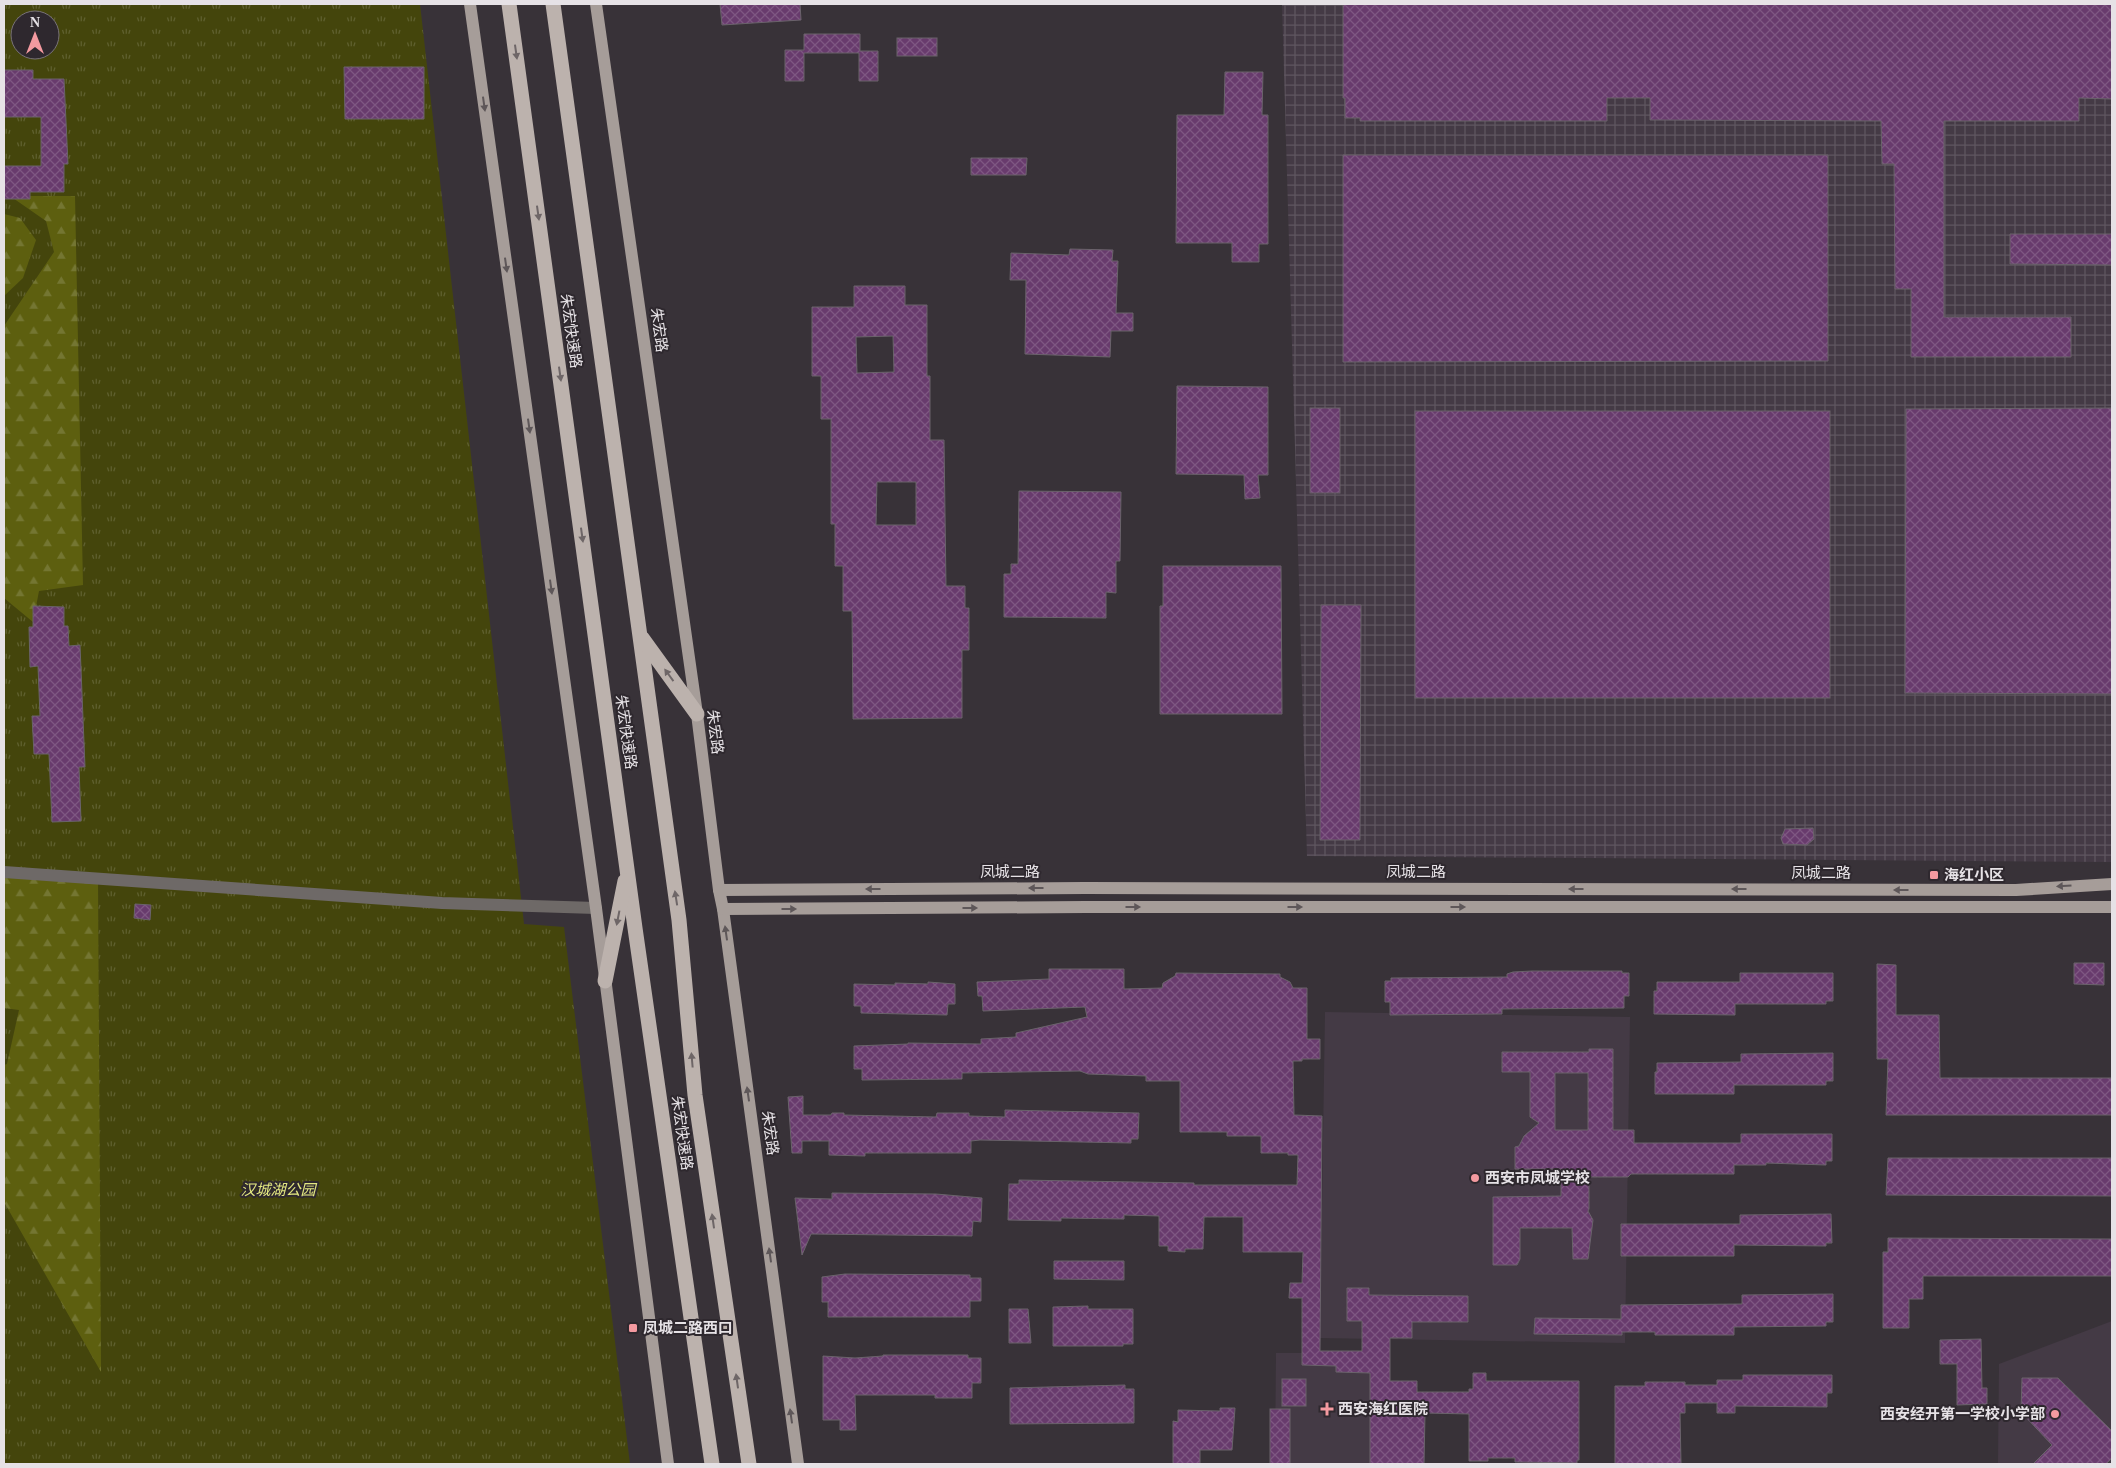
<svg xmlns="http://www.w3.org/2000/svg" width="2116" height="1468" font-family="'Times New Roman','Noto Sans SC',serif">
  <style>
    .built { fill: #443a45 }
    .industrial { fill: url(#industrial-grid) }
    .grass { fill: url(#grass-tufts); fill-rule: evenodd }
    .forest { fill: url(#forest-firs) }
    .building { fill: url(#building-cross-hatch); stroke: #6a636b; fill-rule: evenodd }
    .lines { fill: none; stroke-linecap: round; stroke-linejoin: round }
    .minor { stroke: #6e6967; stroke-width: 12 }
    .major { stroke: #a69d99; stroke-width: 12 }
    .highway { stroke: #bcb2ad; stroke-width: 15 }
    .oneway { fill: #6e6667 }
    .oneway2 { fill: #5e5759 }
    .poi-dot { fill: #f49aa0; stroke: #2e282e; stroke-width: 2 }
    .labels { text-anchor: middle; dominant-baseline: central; stroke-width: 4; stroke-linejoin: round; paint-order: stroke }
    .street-label { font-size: 15px; fill: #e6e2e6; stroke: #2e282e }
    .poi-label { font-size: 15px; font-weight: bold; fill: #e6e2e6; stroke: #2e282e; text-anchor: start }
    .park-label { font-size: 15px; font-style: italic; fill: #e4e881; stroke: #2e282e }
  </style>
  <defs>
    <pattern id="industrial-grid" width="8" height="8" patternUnits="userSpaceOnUse" patternTransform="scale(1.25)"><rect width="8" height="8" fill="#443a45"/><path d="M0 4h8M4 0v8" fill="none" stroke="#5f5660"/></pattern>
    <pattern id="grass-tufts" width="24" height="20" patternUnits="userSpaceOnUse" patternTransform="scale(1.25)"><rect width="24" height="20" fill="#44450c"/><path d="M3 7l-1-3M5 7V3M7 7l1-3M15 17l-1-3M17 17v-4M19 17l1-3" fill="none" stroke="#5f602f"/></pattern>
    <pattern id="forest-firs" width="22" height="20" patternUnits="userSpaceOnUse" patternTransform="scale(1.25)"><rect width="22" height="20" fill="#5d5f0f"/><path d="M5 1l3.5 6h-7zM16 11l3.5 6h-7z" fill="#747632"/></pattern>
    <pattern id="building-cross-hatch" width="8" height="8" patternUnits="userSpaceOnUse" patternTransform="scale(1.25)"><rect width="8" height="8" fill="#683b6d"/><path d="M0 0l8 8M0 8l8-8" fill="none" stroke="#7e5782"/></pattern>
  </defs>
  <rect width="100%" height="100%" fill="#383238"/>
  <g class="built">
    <polygon points="1325,1012 1630,1017 1625,1343 1320,1338"/>
    <polygon points="2112,1321 2112,1464 1998,1464 1999,1364"/>
    <polygon points="1276,1353 1378,1353 1378,1464 1275,1464"/>
  </g>
  <polygon class="industrial" points="1282,4 2112,4 2112,862 1307,856"/>
  <path class="grass" d="M4,4H420L524,924L564,927L630,1464H4ZM20,20H50V50H20Z"/>
  <g class="forest">
    <polygon points="10,196 75,196 83,585 39,591 33,622 4,598 4,326 54,252 46,221"/>
    <polygon points="4,214 20,218 36,240 23,278 4,296"/>
    <polygon points="4,874 98,880 101,1372 4,1202 4,1065 7,1064 19,1010 4,1008"/>
  </g>
  <g class="building">
    <polygon points="720,4 800,4 801,20 722,25"/>
    <polygon points="1343,4 2112,4 2112,99 2079,98 2079,121 1944,121 1944,317 2071,317 2071,357 1911,357 1911,289 1895,289 1894,164 1882,164 1881,121 1650,120 1650,98 1607,98 1607,121 1360,121 1360,118 1345,118 1345,98 1343,98"/>
    <polygon points="804,34 860,34 860,51 878,51 878,81 859,81 859,53 804,53 804,81 785,81 785,50 804,50"/>
    <rect x="897" y="38" width="40" height="18"/>
    <polygon points="344,67 424,67 424,119 345,119"/>
    <polygon points="4,70 33,70 33,79 64,79 68,164 64,164 64,192 30,192 30,199 4,199 4,166 41,166 41,117 4,117"/>
    <polygon points="1225,72 1263,72 1262,115 1268,115 1268,244 1259,244 1259,262 1232,262 1232,243 1176,243 1177,115 1224,115"/>
    <polygon points="1343,155 1828,155 1828,361 1343,362"/>
    <polygon points="971,158 1027,158 1026,175 971,175"/>
    <polygon points="2010,234 2112,234 2112,265 2010,264"/>
    <polygon points="1070,249 1113,250 1112,261 1118,261 1116,313 1133,313 1133,331 1111,331 1110,357 1025,354 1026,280 1010,280 1011,253 1069,255"/>
    <path d="M854,286H905V305H927V376H930V440H944L946,586H965V608H969V650H962V718L853,719L852,611H843V566H835V524H831V419H821V376H812V307H854ZM893,336L894,372L857,373L856,337ZM877,482H916V525H876Z"/>
    <polygon points="1177,386 1268,387 1268,475 1258,475 1260,498 1245,499 1244,475 1176,474"/>
    <rect x="1310" y="408" width="30" height="85"/>
    <polygon points="2112,408 2112,694 1905,693 1906,409"/>
    <rect x="1415" y="411" width="415" height="287"/>
    <polygon points="1019,491 1121,492 1120,561 1116,561 1116,593 1106,592 1106,618 1004,617 1004,574 1011,574 1011,564 1018,564"/>
    <polygon points="1163,566 1281,566 1282,714 1160,714 1160,606 1163,606"/>
    <polygon points="1321,605 1361,605 1360,840 1320,840"/>
    <polygon points="33,606 64,607 64,626 68,626 69,646 80,645 85,767 79,767 81,821 52,822 49,754 34,754 32,716 40,716 38,666 30,667 29,627 33,627"/>
    <polygon points="1813,828 1814,839 1807,845 1783,844 1781,838 1785,829"/>
    <polygon points="135,904 151,905 150,920 134,918"/>
    <polygon points="2074,963 2104,963 2104,985 2074,984"/>
    <polygon points="1877,964 1896,965 1896,1015 1939,1015 1940,1078 2112,1078 2112,1115 1886,1115 1888,1059 1877,1059"/>
    <polygon points="1049,969 1124,969 1124,989 1162,988 1163,983 1175,976 1176,973 1280,974 1280,977 1290,982 1293,988 1307,988 1307,1039 1320,1039 1320,1059 1302,1059 1302,1061 1293,1061 1294,1115 1322,1116 1320,1351 1362,1351 1362,1321 1347,1321 1347,1288 1369,1288 1369,1295 1468,1296 1468,1322 1412,1322 1412,1338 1390,1338 1390,1381 1417,1381 1417,1392 1469,1392 1469,1389 1473,1389 1473,1373 1486,1373 1486,1381 1579,1381 1579,1460 1577,1460 1577,1463 1515,1462 1515,1458 1488,1458 1488,1461 1469,1461 1469,1414 1425,1413 1424,1464 1370,1464 1370,1373 1336,1372 1336,1366 1302,1365 1302,1298 1289,1298 1290,1283 1302,1283 1303,1252 1243,1252 1243,1217 1204,1217 1203,1249 1185,1249 1185,1252 1168,1251 1168,1246 1159,1246 1159,1216 1124,1215 1124,1219 1061,1218 1061,1221 1008,1220 1009,1184 1019,1184 1019,1180 1194,1183 1194,1185 1297,1185 1298,1155 1288,1155 1288,1153 1261,1153 1261,1136 1227,1136 1227,1132 1180,1132 1180,1081 1146,1081 1146,1076 1088,1074 1080,1071 962,1073 962,1079 862,1080 862,1069 854,1069 854,1046 908,1044 908,1043 981,1044 981,1039 1016,1037 1016,1033 1087,1017 1085,1007 983,1011 982,996 978,996 977,982 1049,979"/>
    <polygon points="1532,971 1622,971 1622,973 1629,973 1629,996 1624,996 1624,1008 1502,1009 1502,1014 1390,1015 1390,1002 1385,1002 1385,981 1391,981 1391,978 1507,977 1507,974 1513,972"/>
    <polygon points="1740,973 1833,973 1833,1001 1826,1001 1826,1004 1735,1004 1735,1015 1654,1014 1654,991 1657,991 1657,982 1740,982"/>
    <polygon points="928,982 955,984 955,1004 948,1004 947,1015 861,1013 861,1006 854,1006 854,984 895,985 895,983 928,984"/>
    <path d="M1589,1049H1613V1130H1634V1143H1741V1134H1832V1161H1826V1165L1766,1163V1165H1734V1174H1631L1628,1177H1589V1209L1588,1211L1593,1220L1588,1259H1573L1572,1228H1520V1259L1517,1265H1493V1197L1561,1196V1169H1515V1147L1519,1146L1524,1136L1539,1123L1530,1117V1072H1502V1052H1589ZM1555,1073H1588V1130H1555Z"/>
    <polygon points="1833,1053 1833,1081 1826,1081 1826,1085 1734,1085 1734,1094 1655,1094 1655,1072 1657,1072 1657,1063 1741,1062 1741,1054"/>
    <polygon points="803,1096 803,1115 831,1115 832,1113 844,1113 844,1115 936,1117 937,1113 969,1113 969,1116 1005,1117 1005,1110 1139,1113 1138,1139 1131,1139 1131,1143 980,1140 971,1141 971,1153 865,1153 865,1156 829,1155 829,1141 802,1141 802,1153 792,1153 788,1097"/>
    <polygon points="1888,1158 2112,1158 2112,1196 1886,1195"/>
    <polygon points="832,1193 936,1194 982,1198 981,1222 973,1221 972,1236 811,1234 802,1255 795,1198 832,1199"/>
    <polygon points="1831,1214 1832,1243 1826,1243 1826,1246 1734,1245 1734,1256 1621,1256 1621,1224 1740,1224 1740,1215"/>
    <polygon points="1888,1238 2112,1239 2112,1276 1923,1276 1923,1299 1909,1299 1909,1328 1883,1328 1883,1252 1888,1252"/>
    <polygon points="1054,1261 1124,1261 1124,1280 1054,1279"/>
    <polygon points="845,1274 970,1275 970,1278 981,1278 981,1301 970,1301 970,1317 828,1317 828,1302 822,1302 822,1277"/>
    <polygon points="1833,1294 1833,1322 1826,1322 1826,1326 1734,1327 1734,1335 1655,1335 1655,1332 1622,1332 1622,1335 1534,1334 1535,1318 1621,1319 1621,1305 1742,1304 1742,1295"/>
    <polygon points="1088,1306 1088,1309 1133,1309 1133,1344 1123,1344 1123,1346 1053,1346 1053,1307"/>
    <polygon points="1009,1309 1028,1309 1031,1343 1009,1343"/>
    <polygon points="1981,1339 1982,1388 1987,1388 1987,1404 1957,1405 1957,1364 1940,1364 1940,1340"/>
    <polygon points="883,1355 968,1355 968,1358 981,1358 981,1383 972,1383 972,1398 935,1398 935,1395 855,1395 856,1430 840,1430 840,1420 823,1420 823,1356 855,1358 883,1356"/>
    <polygon points="1743,1375 1832,1375 1832,1393 1827,1393 1827,1407 1735,1406 1735,1413 1717,1413 1717,1403 1685,1403 1685,1413 1680,1413 1681,1464 1615,1464 1615,1386 1645,1386 1645,1382 1685,1382 1685,1385 1717,1385 1717,1380 1743,1380"/>
    <polygon points="2022,1378 2058,1378 2112,1431 2112,1458 2106,1464 2033,1464 2052,1445 2021,1412"/>
    <rect x="1282" y="1379" width="24" height="27"/>
    <polygon points="1125,1385 1125,1389 1134,1389 1134,1423 1010,1424 1010,1388"/>
    <polygon points="1220,1408 1235,1408 1232,1450 1200,1450 1200,1464 1173,1464 1173,1421 1178,1422 1178,1410 1220,1411"/>
    <rect x="1270" y="1409" width="20" height="55"/>
  </g>
  <g class="lines">
    <polyline class="minor" points="4,872 442,903 596,908"/>
    <g class="major">
      <polyline points="470,4 596,908 668,1464"/>
      <polyline points="596,4 697,714 719,890 723,909 798,1464"/>
      <polyline points="719,890 1085,888 2016,890 2112,884"/>
      <polyline points="723,909 1086,907 2112,907"/>
    </g>
    <g class="highway">
      <polyline points="509,4 635,928 712,1464"/>
      <polyline points="553,4 679,920 695,1095 749,1464"/>
      <polyline points="642,638 697,714"/>
      <polyline points="605,981 625,881"/>
    </g>
  </g>
  <defs><path id="oneway-solid" d="M-6-.8H1V-3.2L6.5 0L1 3.2V.8H-6Z" transform="scale(1.25)"/></defs>
  <g class="oneway">
    <use href="#oneway-solid" transform="translate(516 52) rotate(82)"/>
    <use href="#oneway-solid" transform="translate(538 213) rotate(82)"/>
    <use href="#oneway-solid" transform="translate(560 374) rotate(82)"/>
    <use href="#oneway-solid" transform="translate(582 535) rotate(82)"/>
    <use href="#oneway-solid" transform="translate(669 675) rotate(-126)"/>
    <use href="#oneway-solid" transform="translate(676 898) rotate(-99)"/>
    <use href="#oneway-solid" transform="translate(618 918) rotate(101)"/>
    <use href="#oneway-solid" transform="translate(692 1060) rotate(-95)"/>
    <use href="#oneway-solid" transform="translate(713 1221) rotate(-98)"/>
    <use href="#oneway-solid" transform="translate(737 1381) rotate(-98)"/>
  </g>
  <g class="oneway2">
    <use href="#oneway-solid" transform="translate(484 104) rotate(82)"/>
    <use href="#oneway-solid" transform="translate(506 265) rotate(82)"/>
    <use href="#oneway-solid" transform="translate(529 426) rotate(82)"/>
    <use href="#oneway-solid" transform="translate(551 587) rotate(82)"/>
    <use href="#oneway-solid" transform="translate(2064 886) rotate(176)"/>
    <use href="#oneway-solid" transform="translate(1036 888) rotate(180)"/>
    <use href="#oneway-solid" transform="translate(873 889) rotate(180)"/>
    <use href="#oneway-solid" transform="translate(1576 889) rotate(-180)"/>
    <use href="#oneway-solid" transform="translate(1739 889) rotate(-180)"/>
    <use href="#oneway-solid" transform="translate(1901 890) rotate(-180)"/>
    <use href="#oneway-solid" transform="translate(1133 907)"/>
    <use href="#oneway-solid" transform="translate(1295 907)"/>
    <use href="#oneway-solid" transform="translate(1458 907)"/>
    <use href="#oneway-solid" transform="translate(970 908)"/>
    <use href="#oneway-solid" transform="translate(789 909)"/>
    <use href="#oneway-solid" transform="translate(726 933) rotate(-98)"/>
    <use href="#oneway-solid" transform="translate(748 1094) rotate(-98)"/>
    <use href="#oneway-solid" transform="translate(770 1255) rotate(-98)"/>
    <use href="#oneway-solid" transform="translate(791 1416) rotate(-98)"/>
  </g>
  <g class="poi-dot">
    <rect x="1929" y="870" width="10" height="10" rx="2.5"/>
    <circle cx="1475" cy="1178" r="5"/>
    <rect x="628" y="1323" width="10" height="10" rx="2.5"/>
    <path d="M1324.5 1401.5h5v5h5v5h-5v5h-5v-5h-5v-5h5z"/>
    <circle cx="2055" cy="1414" r="5"/>
  </g>
  <g class="labels">
    <g class="street-label">
      <text transform="translate(659 330) rotate(82)">朱宏路</text>
      <text transform="translate(571 331) rotate(82)">朱宏快速路</text>
      <text transform="translate(626 732) rotate(82)">朱宏快速路</text>
      <text transform="translate(715 732) rotate(83)">朱宏路</text>
      <text x="1010" y="872">凤城二路</text>
      <text x="1416" y="872">凤城二路</text>
      <text x="1821" y="873">凤城二路</text>
      <text transform="translate(682 1133) rotate(82)">朱宏快速路</text>
      <text transform="translate(770 1133) rotate(82)">朱宏路</text>
    </g>
    <g class="poi-label">
      <text x="1944" y="875">海红小区</text>
      <text x="1485" y="1178">西安市凤城学校</text>
      <text x="643" y="1328">凤城二路西口</text>
      <text x="1338" y="1409">西安海红医院</text>
      <text x="2045" y="1414" text-anchor="end">西安经开第一学校小学部</text>
    </g>
    <g class="park-label">
      <text x="278" y="1190">汉城湖公园</text>
    </g>
  </g>
  <rect width="2116" height="1468" fill="none" stroke="#e6e2e6" stroke-width="10"/>
  <g transform="translate(35 35)"><circle r="24" fill="#2e282e" stroke="#787278"/>
  <path d="M0-4L9 19L0 12L-9 19Z" fill="#f49aa0"/>
  <text y="-8" font-size="14" font-weight="bold" text-anchor="middle" fill="#e6e2e6">N</text>
  </g>
</svg>
